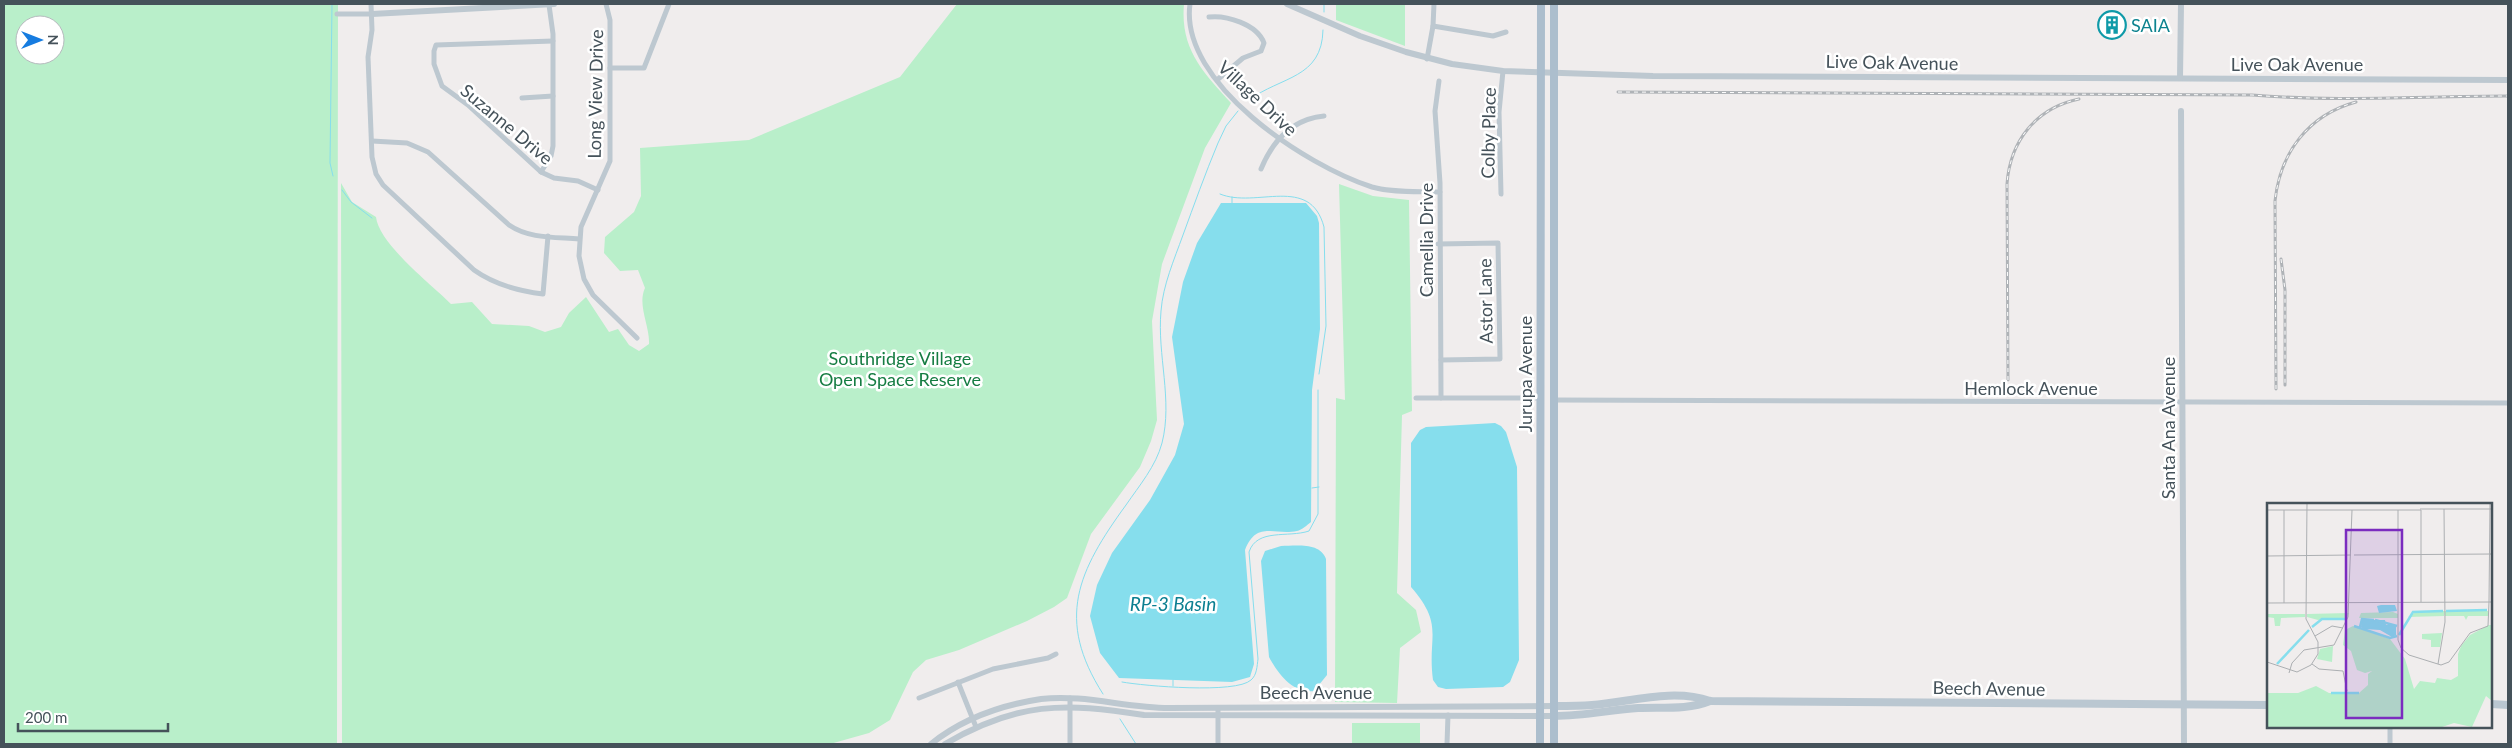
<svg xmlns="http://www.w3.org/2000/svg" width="2512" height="748" font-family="Lato,sans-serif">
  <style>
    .green { fill: #b9efca; fill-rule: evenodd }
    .water { fill: #86deed }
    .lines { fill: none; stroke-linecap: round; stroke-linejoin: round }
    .stream { stroke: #86deed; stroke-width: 1 }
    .minor { stroke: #bdc8d0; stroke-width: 5 }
    .tertiary { stroke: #bdc8d0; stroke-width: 6 }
    .secondary { stroke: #bac7d1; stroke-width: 8 }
    .primary { stroke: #acbecd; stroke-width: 8 }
    .rail-casing { stroke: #afb3b7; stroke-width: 3 }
    .rail { stroke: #fff; stroke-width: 1; stroke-dasharray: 4; stroke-linecap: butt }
    .labels { text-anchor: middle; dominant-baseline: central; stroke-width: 5; stroke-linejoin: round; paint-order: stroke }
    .culture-label { font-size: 18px; fill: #0d838f; stroke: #fff; text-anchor: start }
    .street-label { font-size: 18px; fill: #45525a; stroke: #fff }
    .park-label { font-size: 18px; fill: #157c42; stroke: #fff }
    .water-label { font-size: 19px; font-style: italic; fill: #0b7f91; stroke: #fff }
    .inset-river { fill: none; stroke: #86deed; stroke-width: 2.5 }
    .inset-road { fill: none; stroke: #acafb2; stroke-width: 1 }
    .view { fill: #7b2cbf; fill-opacity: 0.15; stroke: #7b2cbf; stroke-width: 2.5 }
    .inset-edge { fill: none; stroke: #45525a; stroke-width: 2.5 }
  </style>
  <rect width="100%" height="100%" fill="#f0eded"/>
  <g class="green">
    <path d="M4,4H338L337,744H4ZM25,25H55V55H25Z"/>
    <path d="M957,4H1184C1180,49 1203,72 1231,103L1205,148L1162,264L1152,321L1157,420L1151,441L1140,467L1091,534L1067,598L1054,607L1027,621L959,650L926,660L913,672L890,720L869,733L830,744H342L341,183L352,202L376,217C379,244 431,284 451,304L472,302L492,324L529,326L545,332L561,327L569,313L586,297L609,332L618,329L629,345L639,351L649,344C650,326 637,305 645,288L638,270L620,271L604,253L605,237L634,212L641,196L640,148L749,140L900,77Z"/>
    <polygon points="1336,4 1405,4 1405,46 1336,20"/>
    <polygon points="1339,184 1373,196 1409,200 1412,411 1402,415 1397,593 1416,610 1421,632 1400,648 1397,703 1335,702 1336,398 1345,400"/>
    <rect x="1352" y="723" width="68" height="21"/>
  </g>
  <g class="water">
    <path d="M1221,203H1306L1317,216L1319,223L1320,329L1312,390L1311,522C1307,525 1302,530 1297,531C1274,536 1257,520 1245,550L1254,664L1250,677L1232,682L1119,678L1100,653L1090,616L1097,585L1112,553L1150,500L1175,455L1184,424L1172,337L1183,282L1197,243Z"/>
    <path d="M1495,423L1501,426L1506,432L1517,467L1519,660L1510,682L1503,687L1446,689L1438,687L1433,680C1427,636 1445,626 1411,587V443L1420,430L1426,427Z"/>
    <path d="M1281,546C1296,546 1320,542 1326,559L1327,675L1314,691C1293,694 1278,674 1269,657L1261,561L1265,551Z"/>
  </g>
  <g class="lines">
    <g class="stream">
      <polyline points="332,4 330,163 333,176"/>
      <polyline points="1324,12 1324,4"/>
      <path d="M1249,100C1281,76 1322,79 1323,30"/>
      <polyline points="342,190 351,202 372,218"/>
      <path d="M1220,194C1256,209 1310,174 1324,227L1326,326L1319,374"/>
      <polyline points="1232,203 1232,197"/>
      <polyline points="1312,488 1319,487"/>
      <polyline points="1173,680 1173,686"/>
      <path d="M1122,682C1144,686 1236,694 1251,680C1257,675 1257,666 1258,659L1249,552C1257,528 1288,538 1309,531L1318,514V390"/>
      <path d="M1103,694C1055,619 1078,571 1126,505C1139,486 1156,466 1162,443C1173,400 1157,355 1161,311C1163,285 1174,260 1183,235C1194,205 1205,174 1218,143L1226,126L1238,111"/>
      <polyline points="1120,719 1136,744"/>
    </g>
    <g class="minor">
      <path d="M371,4L372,30L368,57L372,157L376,174L383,185L474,270C495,285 518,291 543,294L548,236"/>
      <polyline points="606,4 610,20 610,161 581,227 579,256 584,279 593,295 637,338"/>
      <path d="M1190,4C1179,83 1306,166 1372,187C1393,193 1418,191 1440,192"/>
      <polyline points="337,14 372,14"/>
      <path d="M1209,17C1226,15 1257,24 1264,43L1261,51L1243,58L1217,80"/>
      <polyline points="1433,26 1493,36 1506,32"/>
      <polyline points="553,41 436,45 434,51 434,64 442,86 468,105 541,172 554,178 578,181 598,190"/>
      <polyline points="1427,59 1433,26 1434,4"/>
      <polyline points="610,68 644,68 669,4"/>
      <polyline points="1439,81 1435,111 1440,183 1441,398"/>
      <polyline points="522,98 553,96"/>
      <path d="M372,141L407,143L428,152L509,225C529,239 556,237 579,239"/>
      <path d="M1261,169C1273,140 1293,119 1324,116"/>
      <polyline points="541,172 551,156 553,146 553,34 549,5"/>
      <polyline points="1501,194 1499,112 1503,71"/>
      <polyline points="1438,244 1498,243 1500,359 1441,360"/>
      <polyline points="1416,398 1540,398"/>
      <polyline points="1553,400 2508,403"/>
      <polyline points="958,682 976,727"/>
      <polyline points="919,698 993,669 1048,658 1056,654"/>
      <polyline points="1070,698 1070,744"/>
      <polyline points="2390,727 2390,744"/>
      <polyline points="1218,744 1218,708"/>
      <polyline points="1447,744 1448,715"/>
    </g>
    <g class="tertiary">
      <polyline points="1287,4 1360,36 1406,52 1452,64 1503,71 1653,76 2508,80"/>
      <polyline points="372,14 554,4"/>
      <polyline points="2180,78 2181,4"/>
      <polyline points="2181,111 2184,744"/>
      <path d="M931,744C962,719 1002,705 1041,699C1084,694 1126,708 1169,708C1297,708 1426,706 1554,706"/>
      <path d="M945,744C1017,702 1064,702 1144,715L1554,716"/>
    </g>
    <g class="secondary">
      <polyline points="2491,704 2508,705"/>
      <path d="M1554,706C1567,706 1580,706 1592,705C1630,702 1673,688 1710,701L2268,705"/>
      <path d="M1554,716C1583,716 1610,710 1638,708C1662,707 1688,710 1710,701"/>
    </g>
    <g class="primary">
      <polyline points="1554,4 1554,744"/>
      <polyline points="1540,744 1541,4"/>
    </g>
    <defs>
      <g id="rail">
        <path d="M1618,92L2252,95C2338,102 2423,96 2508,96"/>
        <polyline points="2281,259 2285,290 2285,385"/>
        <path d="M2008,380L2007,184C2010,141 2036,108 2079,99"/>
        <path d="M2276,389L2275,201C2280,153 2308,115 2356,102"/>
      </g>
    </defs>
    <use href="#rail" class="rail-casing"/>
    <use href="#rail" class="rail"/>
  </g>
  <defs>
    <symbol id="building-ring" viewBox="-11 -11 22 22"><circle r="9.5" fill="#fff" stroke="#0f9aa8" stroke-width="1.5"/><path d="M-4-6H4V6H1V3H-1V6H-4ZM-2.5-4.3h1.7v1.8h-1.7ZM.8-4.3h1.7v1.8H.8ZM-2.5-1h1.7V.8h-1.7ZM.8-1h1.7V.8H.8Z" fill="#0f9aa8"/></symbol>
  </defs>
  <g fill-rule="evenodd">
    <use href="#building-ring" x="2096" y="9" width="32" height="32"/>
  </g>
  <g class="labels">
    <g class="culture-label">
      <text x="2131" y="25">SAIA</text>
    </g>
    <g class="street-label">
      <text transform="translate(1892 62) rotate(1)">Live Oak Avenue</text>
      <text x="2297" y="64">Live Oak Avenue</text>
      <text transform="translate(595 94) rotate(-89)">Long View Drive</text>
      <text transform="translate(1258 98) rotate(43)">Village Drive</text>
      <text transform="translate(507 124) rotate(40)">Suzanne Drive</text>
      <text transform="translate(1488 133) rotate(-89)">Colby Place</text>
      <text transform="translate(1426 240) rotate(-90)">Camellia Drive</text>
      <text transform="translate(1485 301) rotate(-91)">Astor Lane</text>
      <text transform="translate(1525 374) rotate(-90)">Jurupa Avenue</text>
      <text x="2031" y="388">Hemlock Avenue</text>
      <text transform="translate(2168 428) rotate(-90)">Santa Ana Avenue</text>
      <text transform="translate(1989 688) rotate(1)">Beech Avenue</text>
      <text x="1316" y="692">Beech Avenue</text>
    </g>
    <g class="park-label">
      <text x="900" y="358">Southridge Village<tspan x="900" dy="21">Open Space Reserve</tspan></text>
    </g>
    <g class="water-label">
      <text x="1173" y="603">RP-3 Basin</text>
    </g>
  </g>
  <g transform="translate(2267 503)">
    <rect width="225" height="225" fill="#f0eded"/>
    <path d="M177,108H221V113H201L199,117L197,113H178ZM177,108V113L141,114L149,109ZM126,109L131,111V115H92L94,110ZM82,110L80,115L51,117L40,114V111ZM0,111H38V114L14,115L13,123H8L7,115L0,114ZM222,122H225V198L219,193L205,224L187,220L172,225H0V190H31L49,183L62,190H92L101,182V171L105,168L98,170L90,167L84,148L76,142L78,127L86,123L123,136L138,156L147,186L153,178L168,180L170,175L184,177L191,173V151L194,143L203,132ZM175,130L173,144H164V137L155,136V131ZM66,143L65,159L50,156L53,146Z" fill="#b9efca"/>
    <path d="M114,102H128L130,108L112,110L110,103ZM95,117H118L119,122H129V132L125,134L113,127L97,126L94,124Z" fill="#86deed"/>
    <path class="inset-river" d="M179,108L220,107M108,117L130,123M87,123L123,135L130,133M45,124L55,116H79M93,124L95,116L107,117M132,132L146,109L176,108M10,161L42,127M64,190H92"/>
    <path class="inset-road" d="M153,6H225M0,7H154M131,7V99M87,52L225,51M0,53L84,52M154,99V7M222,99L223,0M0,100L225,99M17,100V7M131,100V137L134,145L142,152L174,162L182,159L203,130L221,123L222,99M48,133L65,123L76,125M0,159L30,169L44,162L51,151V139L39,116L40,0M45,161L52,166L76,168L80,188M171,161L178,119L177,6M22,170L25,160L37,147L67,142L81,114L85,7"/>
    <path class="view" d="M79,27H135V215H79Z"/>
    <rect width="225" height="225" class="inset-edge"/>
  </g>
  <rect width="2512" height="748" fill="none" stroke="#45525a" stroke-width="10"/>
  <g transform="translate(40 40) rotate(90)"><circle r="24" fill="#ffffff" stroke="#b5babd"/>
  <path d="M0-4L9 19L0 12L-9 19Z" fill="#167ce0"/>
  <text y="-8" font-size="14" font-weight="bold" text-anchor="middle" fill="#45525a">N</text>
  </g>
  <path d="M18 723v8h150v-8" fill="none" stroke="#45525a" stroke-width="2.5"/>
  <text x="25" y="723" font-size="15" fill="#45525a" stroke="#ffffff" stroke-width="4" paint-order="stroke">200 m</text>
</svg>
